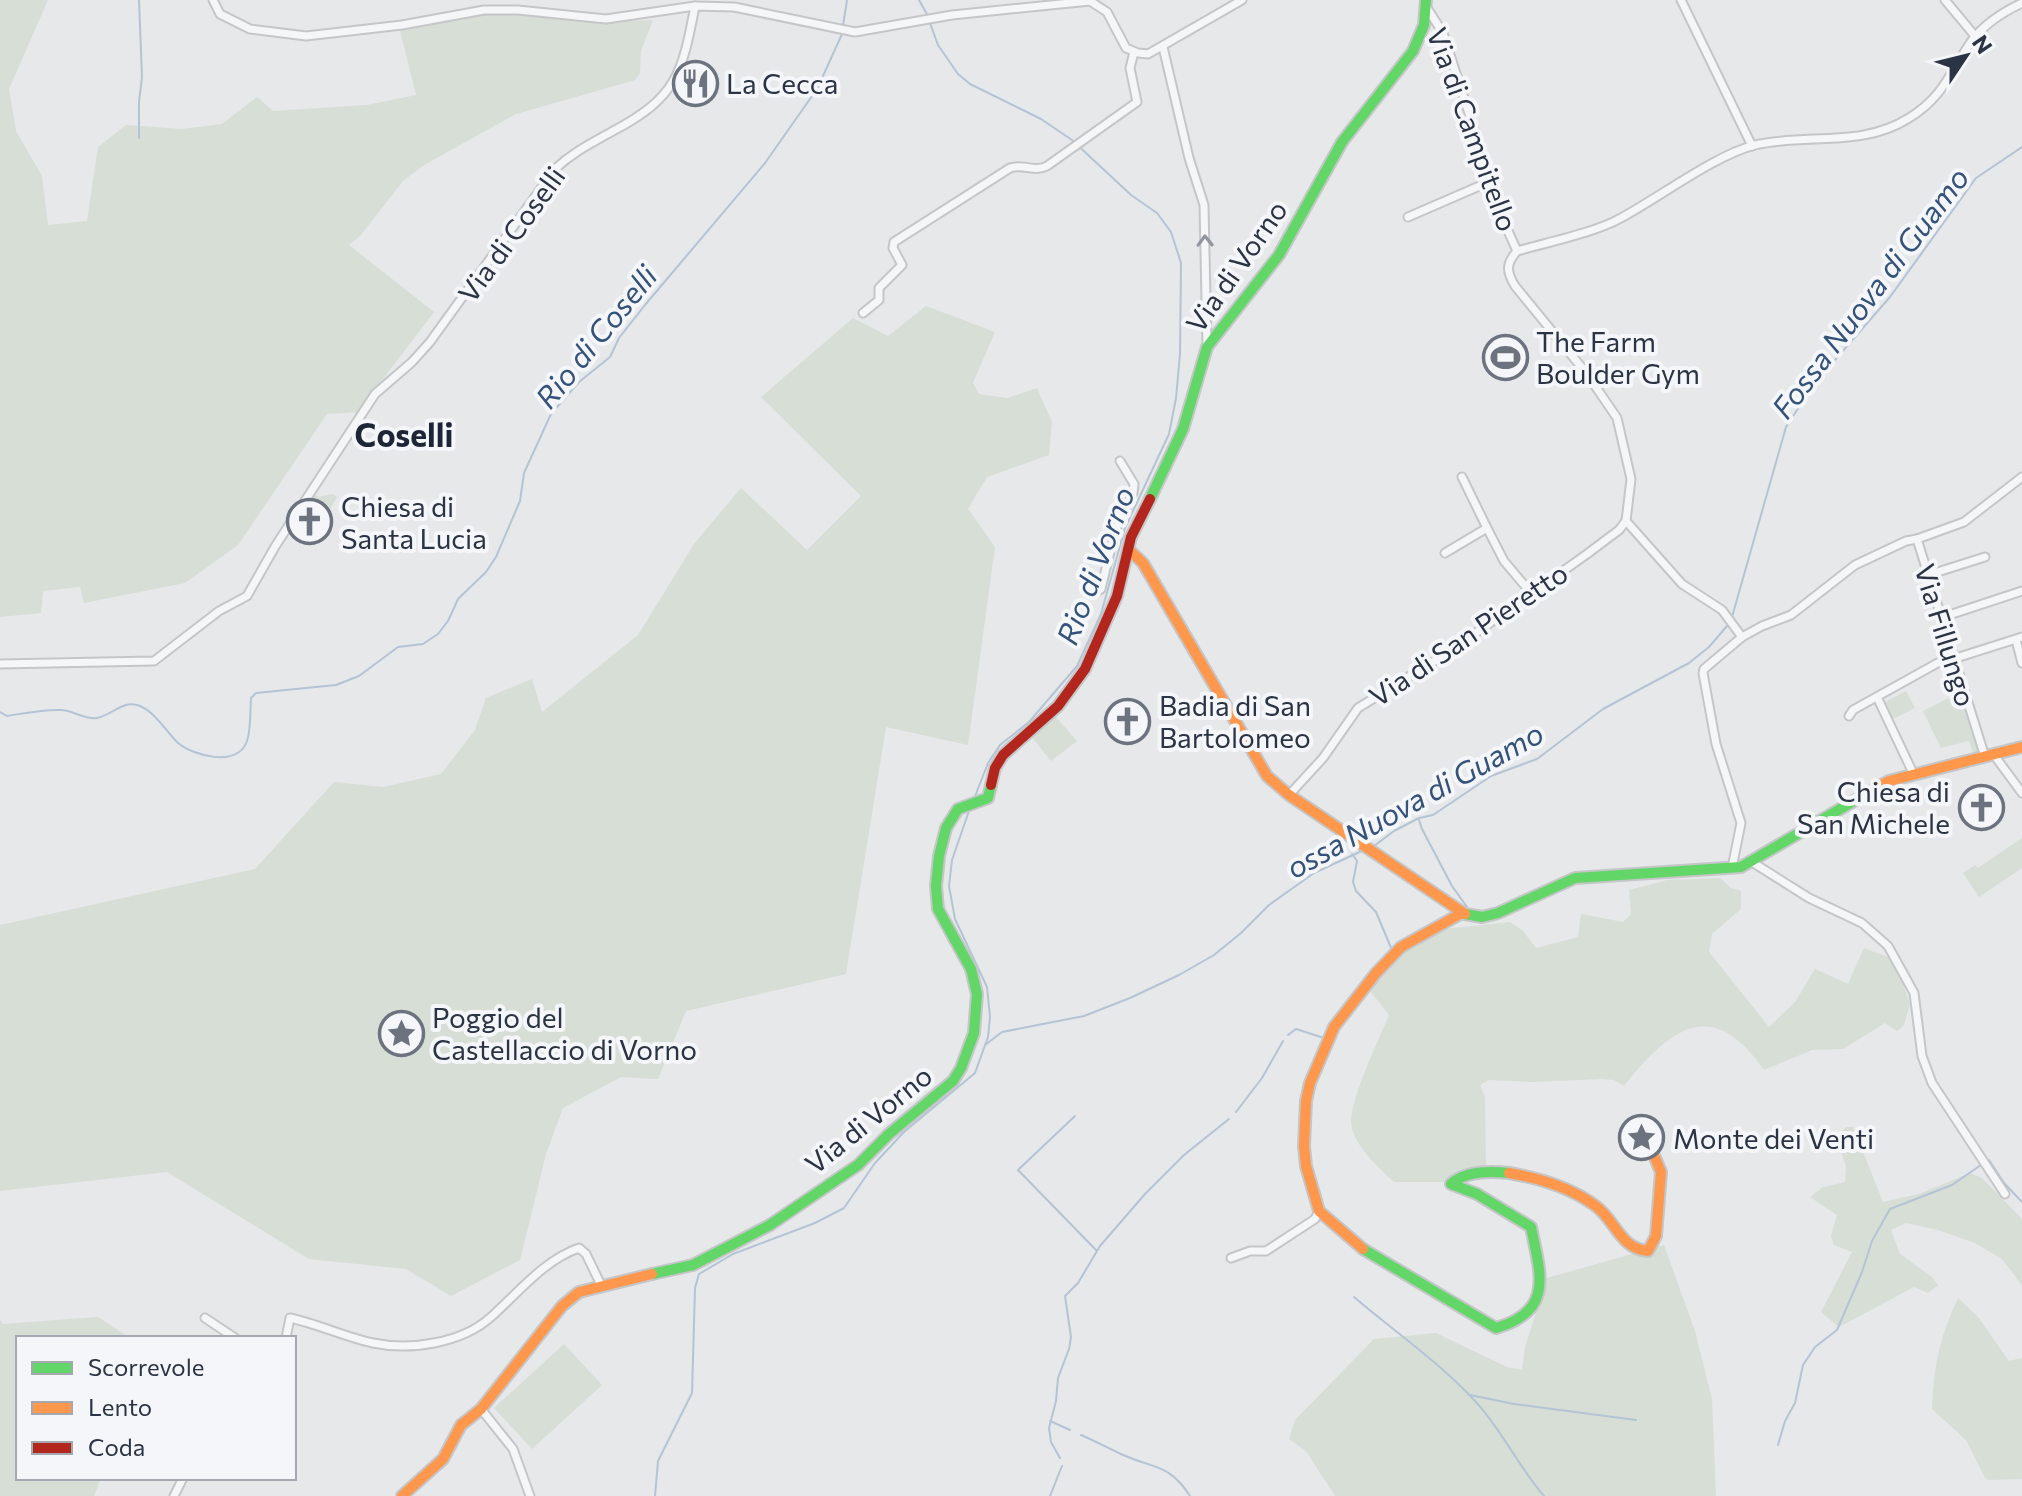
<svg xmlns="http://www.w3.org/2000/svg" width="2022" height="1496" font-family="Commissioner,sans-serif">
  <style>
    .green { fill: #d6ded6 }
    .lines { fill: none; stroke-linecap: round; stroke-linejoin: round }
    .stream { stroke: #b4c4d5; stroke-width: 2 }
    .street-casing { stroke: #c4c6c8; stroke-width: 11 }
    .fast-casing { stroke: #c4c6c8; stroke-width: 14 }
    .slow-casing { stroke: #c4c6c8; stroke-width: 14 }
    .jam-casing { stroke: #c4c6c8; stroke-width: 14 }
    .street { stroke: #f5f6f7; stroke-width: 7 }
    .fast { stroke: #63d668; stroke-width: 10 }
    .slow { stroke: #ff974d; stroke-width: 10 }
    .jam { stroke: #b3261e; stroke-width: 10 }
    .oneway { stroke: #90959e }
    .labels { text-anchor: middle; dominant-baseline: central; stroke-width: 8; stroke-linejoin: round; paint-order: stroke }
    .poi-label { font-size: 28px; fill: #2b3445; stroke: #f4f6f9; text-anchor: start }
    .street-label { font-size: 28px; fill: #2b3445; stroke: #f4f6f9 }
    .water-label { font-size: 30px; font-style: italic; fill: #34527a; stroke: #f4f6f9 }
    .quarter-label { font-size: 32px; font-weight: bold; fill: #1d2536; stroke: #f4f6f9 }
  </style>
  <rect width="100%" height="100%" fill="#e6e8ea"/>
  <g class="green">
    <polygon points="0,0 48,0 9,89 16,131 42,176 48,225 87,221 98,147 126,125 182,129 222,124 257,97 273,111 367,105 416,95 400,31 461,16 509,14 597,22 653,20 641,51 640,73 635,80 516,114 424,165 403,181 360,236 349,245 434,312 358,412 327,414 238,545 185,583 84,603 80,587 43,591 41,613 0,617"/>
    <polygon points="926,306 995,332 973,383 979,394 1007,398 1037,388 1052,422 1049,455 987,477 968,509 995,547 968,745 886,727 846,974 686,1011 658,1079 621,1077 563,1108 546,1154 520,1260 451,1296 406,1269 309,1259 167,1172 0,1191 0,925 255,869 334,782 383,787 441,774 475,730 486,698 532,679 542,712 638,635 694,544 741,488 807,550 861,496 761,397 853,318 888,336"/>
    <polygon points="333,494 337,497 326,516 322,514 320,518 306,509 315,495 318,497"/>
    <polygon points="1906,691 1915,708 1893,719 1885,702"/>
    <polygon points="1959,693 1979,752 1973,753 1969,741 1941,748 1923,711"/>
    <polygon points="1054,715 1077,741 1051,761 1031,736"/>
    <polygon points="2022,838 2022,868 1979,897 1963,873 1975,865 1978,868"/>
    <path d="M1720,878L1731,888L1741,891V909L1712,934L1709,952L1769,1027L1795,1002L1815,969L1848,984L1864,948L1888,957L1899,974L1910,1004L1904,1025L1897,1031L1885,1023L1843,1049L1812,1050L1764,1070C1712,995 1670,1028 1624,1086L1614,1080L1601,1079L1533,1082L1489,1080L1480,1085L1485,1097L1486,1168L1443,1182H1394C1379,1168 1352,1144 1351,1122C1351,1097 1379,1039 1389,1015L1367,987L1403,952L1444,929L1510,922L1523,931L1536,948L1578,937L1581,914L1623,922L1631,914L1629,890L1667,880Z"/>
    <polygon points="1846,1127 1853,1127 1883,1202 1919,1194 1970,1173 1982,1178 2022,1219 2022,1285 2002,1259 1975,1243 1938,1230 1906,1223 1891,1230 1900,1254 1932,1277 1938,1285 1928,1293 1914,1287 1839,1327 1821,1312 1852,1252 1834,1245 1831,1236 1837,1215 1810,1197 1823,1187 1845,1182 1846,1166 1836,1138"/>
    <polygon points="1664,1245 1695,1331 1712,1399 1716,1496 1335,1496 1306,1451 1289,1439 1295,1420 1374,1339 1436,1333 1507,1367 1522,1370 1525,1347 1547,1278"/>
    <path d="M1958,1298L1978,1317L2009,1361L2022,1358V1479L1989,1480L1985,1478L1966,1440L1932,1409C1934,1365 1939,1339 1958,1298Z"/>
    <polygon points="98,1317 130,1338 18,1338 18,1478 101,1478 94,1496 0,1496 0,1319 3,1324"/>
    <polygon points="564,1344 602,1385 532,1449 494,1408"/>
  </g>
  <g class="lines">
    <g class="stream">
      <polyline points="139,0 142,77 139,102 139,138"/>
      <polyline points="919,0 928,16"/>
      <polyline points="930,23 938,45 958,74 970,84 1041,119 1072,140 1131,195 1157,213 1171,232 1181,263 1180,354 1176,398 1169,434 1125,528 1101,614 1077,666 1029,722 1000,745 988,763 974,799"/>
      <polyline points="843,26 847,0"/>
      <polyline points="1732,617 1786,427 1814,384 1890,297 1976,178 2022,147"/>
      <path d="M0,712L7,716C25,713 44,709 62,710C74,711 86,720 97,718C112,715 122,701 137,705C154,710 165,730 177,742C192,756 238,768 247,741C251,729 250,712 251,698L256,693L336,685L359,676L398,647L423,644L438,634L448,621L458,599L486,572L496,557L520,501L524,473L551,414L579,382L610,357L619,338L645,305L765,163L817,89L843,32"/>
      <polyline points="1419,820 1422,829 1452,886 1467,907 1465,908"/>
      <polyline points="1374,846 1394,831 1419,818 1433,815 1491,776 1537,759 1603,709 1689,663 1709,647 1727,626"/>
      <polyline points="1352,854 1357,861 1353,882 1356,891 1376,912 1392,950"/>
      <polyline points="1288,1035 1296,1029 1324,1038"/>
      <polyline points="985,1045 1002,1032 1084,1016 1130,998 1179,975 1214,955 1241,933 1269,905 1314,873 1364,850"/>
      <polyline points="1236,1112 1262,1078 1283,1041"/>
      <polyline points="1075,1116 1018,1170 1096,1250"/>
      <polyline points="1989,1160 2004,1183 2022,1202"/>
      <path d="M1354,1297C1395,1332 1439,1362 1475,1401C1502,1430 1518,1466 1544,1496"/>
      <polyline points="1470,1395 1514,1404 1636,1420"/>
      <polyline points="1050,1421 1070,1430"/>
      <path d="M1081,1435C1095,1441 1108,1448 1121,1454C1153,1469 1169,1463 1190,1496"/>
      <polyline points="1778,1445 1785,1421 1795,1403 1803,1365 1815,1347 1837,1330 1862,1272 1872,1241 1890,1209 1952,1185 1981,1165"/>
      <polyline points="1060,1458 1051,1442 1049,1428 1056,1401 1058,1378 1069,1349 1071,1337 1065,1296 1078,1283 1100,1246 1145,1194 1184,1155 1229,1119"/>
      <polyline points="655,1496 658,1461 692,1393 695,1288 699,1274 733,1254 815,1223 844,1208 875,1163 904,1132 975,1073 988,1037 990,1017 987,987 955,919 949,886 952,860 970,808"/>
      <polyline points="1050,1496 1062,1466"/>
    </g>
    <defs>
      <g id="street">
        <polyline points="213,0 220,14 250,29 306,36 402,25 484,10 518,10 606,19 695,6 734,7 855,32 952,15 1090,1 1107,12 1126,48 1138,53 1148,54 1242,0"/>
        <polyline points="1681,0 1752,146"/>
        <polyline points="1945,0 1975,36"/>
        <polyline points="1427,8 1443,33 1504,222 1517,251"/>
        <polyline points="1163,47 1189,158 1204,205 1207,347"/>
        <polyline points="1408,217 1491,181"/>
        <path d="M863,313L879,300V288L902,265L893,248L894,242L1010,168C1023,163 1034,173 1047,166L1137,102L1130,68L1134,52"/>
        <polyline points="1487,528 1504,561 1531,593"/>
        <polyline points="1445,553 1487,528 1462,477"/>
        <polyline points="1928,575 1985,557"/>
        <polyline points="1096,592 1101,589 1115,531 1133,493 1134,484 1120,461"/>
        <polyline points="1940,618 2022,591"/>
        <path d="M1742,637L1722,610L1682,584L1626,521L1631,479L1617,418L1587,374L1515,286C1506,271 1506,264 1517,251C1548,242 1594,233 1621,218C1660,197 1715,155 1755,145C1807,133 1862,148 1909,118C1944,97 1951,70 1973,39C1985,24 2005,11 2022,3"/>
        <polyline points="2016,640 2022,663"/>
        <polyline points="1953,659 2022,637"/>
        <path d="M0,664L154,661L219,611L247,596L276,545L375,394L412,362L430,342L555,169C573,152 592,143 613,131C677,97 682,74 695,6"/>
        <polyline points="1877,697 1913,773"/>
        <polyline points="1849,716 1853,710 1952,655"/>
        <polyline points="1994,755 2022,793"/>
        <polyline points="1985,757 1917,539 1964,522 2022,477"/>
        <polyline points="1289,795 1323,758 1358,708 1449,652 1587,554 1619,530 1626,521"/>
        <polyline points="1752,862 1809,898 1862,923 1888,946 1914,993 1922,1056 1932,1083 2005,1194"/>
        <polyline points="1732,868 1741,823 1716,744 1703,673 1704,669 1742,637 1762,626 1791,615 1855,565 1906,541 1917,539"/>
        <polyline points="1231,1258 1250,1251 1266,1251 1315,1219 1319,1211"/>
        <polyline points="205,1318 235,1338"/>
        <path d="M286,1338L290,1318C318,1324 345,1337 373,1343C411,1351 462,1343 491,1317C518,1293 544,1260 579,1248L586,1254L601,1285"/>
        <polyline points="481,1409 513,1449 530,1496"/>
        <polyline points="174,1496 183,1478"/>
      </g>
      <g id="fast">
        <polyline points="1150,499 1183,429 1207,347 1279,255 1342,142 1413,51 1424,25 1426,0"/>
        <polyline points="1465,914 1482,917 1498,913 1575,878 1741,867 1876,788"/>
        <path d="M1363,1249L1496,1328C1555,1311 1540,1273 1531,1227L1477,1194L1451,1184C1465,1171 1490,1171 1509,1173"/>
        <polyline points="652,1274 693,1265 770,1225 858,1165 889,1134 953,1081 961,1068 974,1033 977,994 971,969 938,909 936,886 939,856 946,828 958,809 988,798 991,785"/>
      </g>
      <g id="slow">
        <polyline points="1128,549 1143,563 1267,776 1289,795 1465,914"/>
        <polyline points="1876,788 1889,781 2022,747"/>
        <path d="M1509,1173C1539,1178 1572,1188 1597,1207C1616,1222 1621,1249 1648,1251L1656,1236L1661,1172L1650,1146"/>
        <polyline points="1363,1249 1319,1211 1306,1166 1304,1146 1306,1101 1310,1083 1334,1027 1376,973 1401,947 1462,913"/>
        <polyline points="402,1496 443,1459 461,1425 481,1409 562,1306 579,1292 652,1274"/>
      </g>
      <polyline id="jam" points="991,785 995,768 1003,755 1058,706 1085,669 1117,596 1131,537 1150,499"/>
    </defs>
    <use href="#street" class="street-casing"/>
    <use href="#fast" class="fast-casing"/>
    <use href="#slow" class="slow-casing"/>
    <use href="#jam" class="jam-casing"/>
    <use href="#street" class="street"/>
    <use href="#fast" class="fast"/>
    <use href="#slow" class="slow"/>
    <use href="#jam" class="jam"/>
  </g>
  <defs><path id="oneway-chevron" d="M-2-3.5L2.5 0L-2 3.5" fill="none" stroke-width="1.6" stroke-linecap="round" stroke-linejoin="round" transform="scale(2)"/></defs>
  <use class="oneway" href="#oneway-chevron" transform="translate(1205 241) rotate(-91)"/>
  <defs>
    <symbol id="restaurant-ring" viewBox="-11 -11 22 22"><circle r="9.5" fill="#f4f6f9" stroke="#6c737f" stroke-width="1.5"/><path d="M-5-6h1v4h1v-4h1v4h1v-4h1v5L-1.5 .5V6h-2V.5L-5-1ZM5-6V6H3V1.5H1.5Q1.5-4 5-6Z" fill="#6c737f"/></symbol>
    <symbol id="stadium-ring" viewBox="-11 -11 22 22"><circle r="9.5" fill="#f4f6f9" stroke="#6c737f" stroke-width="1.5"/><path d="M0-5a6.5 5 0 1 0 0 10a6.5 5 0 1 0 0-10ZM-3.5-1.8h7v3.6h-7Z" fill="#6c737f"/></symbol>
    <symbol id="church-ring" viewBox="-11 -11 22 22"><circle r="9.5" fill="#f4f6f9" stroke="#6c737f" stroke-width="1.5"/><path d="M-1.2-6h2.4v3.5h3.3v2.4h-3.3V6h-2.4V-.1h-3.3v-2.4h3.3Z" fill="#6c737f"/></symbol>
    <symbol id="sight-ring" viewBox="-11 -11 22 22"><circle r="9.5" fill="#f4f6f9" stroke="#6c737f" stroke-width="1.5"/><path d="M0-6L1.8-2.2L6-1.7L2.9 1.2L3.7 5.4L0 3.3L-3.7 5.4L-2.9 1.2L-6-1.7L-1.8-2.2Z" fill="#6c737f"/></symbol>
  </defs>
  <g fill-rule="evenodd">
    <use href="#restaurant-ring" x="670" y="58" width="51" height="51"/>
    <use href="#stadium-ring" x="1480" y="332" width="51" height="51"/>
    <use href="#church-ring" x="284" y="496" width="51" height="51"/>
    <use href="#church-ring" x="1102" y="696" width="51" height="51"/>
    <use href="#church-ring" x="1956" y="782" width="51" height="51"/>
    <use href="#sight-ring" x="376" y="1008" width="51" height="51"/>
    <use href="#sight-ring" x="1616" y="1112" width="51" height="51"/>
  </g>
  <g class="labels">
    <g class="poi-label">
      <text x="726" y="83">La Cecca</text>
      <text x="1536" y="341">The Farm<tspan x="1536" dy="32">Boulder Gym</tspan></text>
      <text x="341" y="506">Chiesa di<tspan x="341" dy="32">Santa Lucia</tspan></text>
      <text x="1159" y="705">Badia di San<tspan x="1159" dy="32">Bartolomeo</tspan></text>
      <text x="1950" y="791" text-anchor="end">Chiesa di<tspan x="1950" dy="32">San Michele</tspan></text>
      <text x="432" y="1017">Poggio del<tspan x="432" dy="32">Castellaccio di Vorno</tspan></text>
      <text x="1673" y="1138">Monte dei Venti</text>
    </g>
    <g class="street-label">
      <text transform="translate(1473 129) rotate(70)">Via di Campitello</text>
      <text transform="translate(511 234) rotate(-54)">Via di Coselli</text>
      <text transform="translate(1236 266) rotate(-55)">Via di Vorno</text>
      <text transform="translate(1468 634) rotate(-34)">Via di San Pieretto</text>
      <text transform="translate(1946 635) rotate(73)">Via Fillungo</text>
      <text transform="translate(868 1119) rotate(-39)">Via di Vorno</text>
    </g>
    <g class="water-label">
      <text transform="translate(1869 292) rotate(-53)">Fossa Nuova di Guamo</text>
      <text transform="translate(595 336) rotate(-51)">Rio di Coselli</text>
      <text transform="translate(1094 565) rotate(-69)">Rio di Vorno</text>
      <text transform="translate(1414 799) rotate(-29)">ossa Nuova di Guamo</text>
    </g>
    <g class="quarter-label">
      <text x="404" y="434">Coselli</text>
    </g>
  </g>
  <rect x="16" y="1336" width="280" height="144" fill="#f4f6f9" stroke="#a4a8b1" stroke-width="2"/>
  <rect x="32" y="1362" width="40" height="12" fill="#63d668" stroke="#a4a8b1" stroke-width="2"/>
  <text x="88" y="1376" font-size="24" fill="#2b3445">Scorrevole</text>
  <rect x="32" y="1402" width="40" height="12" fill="#ff974d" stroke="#a4a8b1" stroke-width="2"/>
  <text x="88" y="1416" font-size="24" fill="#2b3445">Lento</text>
  <rect x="32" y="1442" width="40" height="12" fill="#b3261e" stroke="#a4a8b1" stroke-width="2"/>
  <text x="88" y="1456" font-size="24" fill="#2b3445">Coda</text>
  <g transform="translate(1966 56) rotate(55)" stroke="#f4f6f9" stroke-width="6" paint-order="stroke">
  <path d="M0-6L14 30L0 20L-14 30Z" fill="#2b3445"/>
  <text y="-12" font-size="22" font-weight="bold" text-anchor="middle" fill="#2b3445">N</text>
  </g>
</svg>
